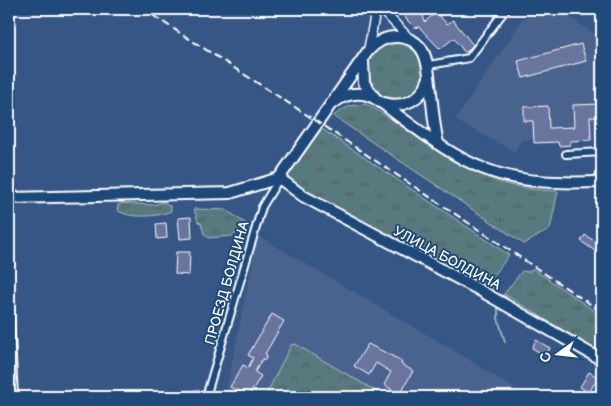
<svg xmlns="http://www.w3.org/2000/svg" width="611" height="406" font-family="'Balsamiq Sans',sans-serif">
  <style>
    .built { fill: #4a638e }
    .grass { fill: url(#grass-tufts); stroke: #acbcbe }
    .forest { fill: url(#forest-crowns); stroke: #acbcbe }
    .lines { fill: none; stroke-linecap: round; stroke-linejoin: round }
    .stream { stroke: #8fb1c5; stroke-width: 2 }
    .building { fill: #6a749e; stroke: #fff }
    .minor-casing { stroke: #fff; stroke-width: 10 }
    .tertiary-casing { stroke: #fff; stroke-width: 11 }
    .primary-casing { stroke: #fff; stroke-width: 14 }
    .minor { stroke: #1f4a7a; stroke-width: 6 }
    .tertiary { stroke: #1f4a7a; stroke-width: 8 }
    .primary { stroke: #1f4a7a; stroke-width: 10 }
    .rail { stroke: #fff; stroke-width: 2; stroke-dasharray: 8 4; stroke-linecap: butt }
    .labels { text-anchor: middle; dominant-baseline: central; stroke-width: 4; stroke-linejoin: round; paint-order: stroke }
    .street-label { font-size: 14px; fill: #fff; stroke: #1f4a7a }
  </style>
  <defs>
    <pattern id="grass-tufts" width="24" height="20" patternUnits="userSpaceOnUse" patternTransform="scale(1.25)"><rect width="24" height="20" fill="#59797e"/><path d="M3 7l-1-3M5 7V3M7 7l1-3M15 17l-1-3M17 17v-4M19 17l1-3" fill="none" stroke="#526265"/></pattern>
    <pattern id="forest-crowns" width="20" height="18" patternUnits="userSpaceOnUse" patternTransform="scale(1.25)"><rect width="20" height="18" fill="#59797e"/><path d="M2 6a3 3 0 1 1 6 0M12 15a3 3 0 1 1 6 0" fill="none" stroke="#526265"/></pattern>
  </defs>
  <rect width="100%" height="100%" fill="#365785"/>
  <filter id="ink" filterUnits="userSpaceOnUse"><feTurbulence type="fractalNoise" baseFrequency=".02" numOctaves="2"/><feDisplacementMap in="SourceGraphic" scale="10" xChannelSelector="R" yChannelSelector="G"/><feConvolveMatrix kernelMatrix="1 2 1 2 8 2 1 2 1" color-interpolation-filters="sRGB"/></filter>
  <g filter="url(#ink)">
    <g class="built">
      <polygon points="530,9 558,9 594,34 602,68 602,137 570,141 570,145 558,146 558,142 534,143 534,139 522,140 515,152 455,120"/>
      <polygon points="258,236 458,353 517,390 522,397 225,397"/>
    </g>
    <g class="grass">
      <circle cx="396" cy="71" r="29"/>
      <path d="M366,104C410,128 449,164 496,181C515,188 538,190 558,191L550,229L524,244L333,116L349,106Z"/>
      <polygon points="322,129 509,255 487,285 304,194 283,178"/>
      <path d="M164,202L171,207V211C159,217 128,219 117,210L118,205L122,203L153,205Z"/>
      <polygon points="194,209 226,210 248,225 232,236 209,238 204,234 201,223 198,222"/>
      <polygon points="533,269 602,316 602,354 504,294 522,271 528,272"/>
    </g>
    <polygon class="forest" points="295,344 386,397 265,397 291,345"/>
    <g class="lines">
      <g class="stream">
        <polyline points="492,278 492,287"/>
        <polyline points="503,295 508,299"/>
        <polyline points="498,306 498,318 505,342"/>
      </g>
    </g>
    <g class="building">
      <polygon points="402,9 421,9 425,22 436,12 447,24 453,20 473,45 465,53 454,38 440,49 419,27 415,28 406,19"/>
      <polygon points="581,44 586,61 523,78 518,61"/>
      <polygon points="600,104 600,117 590,117 591,140 570,141 570,145 559,146 558,142 534,143 533,121 524,121 524,107 548,106 549,128 574,127 573,105"/>
      <polygon points="191,217 192,238 180,239 178,218"/>
      <polygon points="166,223 167,238 157,239 156,224"/>
      <polygon points="585,235 602,246 602,256 581,241"/>
      <polygon points="176,252 190,252 189,275 175,274"/>
      <polygon points="272,314 284,321 265,354 267,355 265,360 262,359 255,372 261,376 248,397 230,387 243,365 248,368 253,358 248,355"/>
      <polygon points="536,340 550,348 546,356 532,348"/>
      <polygon points="368,344 402,361 401,364 413,371 400,394 384,385 391,372 376,363 369,375 354,366"/>
      <polygon points="589,372 598,377 589,393 580,387"/>
      <polygon points="199,390 200,397 179,397 178,391"/>
    </g>
    <g class="lines">
      <defs>
        <g id="minor">
          <polyline points="429,65 469,58 506,9"/>
          <polyline points="566,154 602,152"/>
          <polyline points="9,297 14,397"/>
          <polyline points="206,397 262,207 279,179"/>
        </g>
        <g id="tertiary">
          <polyline points="381,9 410,39"/>
          <polyline points="368,51 376,9"/>
        </g>
        <g id="primary">
          <polyline points="363,62 364,83 375,98"/>
          <path d="M335,102C344,95 355,92 367,95C380,99 388,108 399,116C425,135 452,156 482,168C522,184 560,183 602,182"/>
          <path d="M384,103C404,109 422,99 428,80"/>
          <polyline points="279,178 303,196 474,287 602,360"/>
          <path d="M9,198L230,193L279,178L368,51C376,42 386,36 398,37C430,39 428,70 431,93C433,110 434,126 438,143"/>
        </g>
      </defs>
      <use href="#minor" class="minor-casing"/>
      <use href="#tertiary" class="tertiary-casing"/>
      <use href="#primary" class="primary-casing"/>
      <use href="#minor" class="minor"/>
      <use href="#tertiary" class="tertiary"/>
      <use href="#primary" class="primary"/>
      <g class="rail">
        <polyline points="143,9 307,115 602,312"/>
        <polyline points="598,223 602,226"/>
      </g>
    </g>
  </g>
  <g class="labels">
    <g class="street-label">
      <text transform="translate(447 258) rotate(28)">УЛИЦА БОЛДИНА</text>
      <text transform="translate(227 283) rotate(-74)">ПРОЕЗД БОЛДИНА</text>
    </g>
  </g>
  <rect width="611" height="406" fill="none" stroke="#1f4a7a" stroke-width="30"/>
  <rect x="15" y="15" width="581" height="376" fill="none" stroke="#fff" stroke-width="2" filter="url(#ink)"/>
  <g transform="translate(558 354) rotate(255)" stroke="#1f4a7a" stroke-width="4" paint-order="stroke">
  <path d="M0-4L9 19L0 12L-9 19Z" fill="#ffffff"/>
  <text y="-8" font-size="14" font-weight="bold" text-anchor="middle" fill="#ffffff">С</text>
  </g>
</svg>
